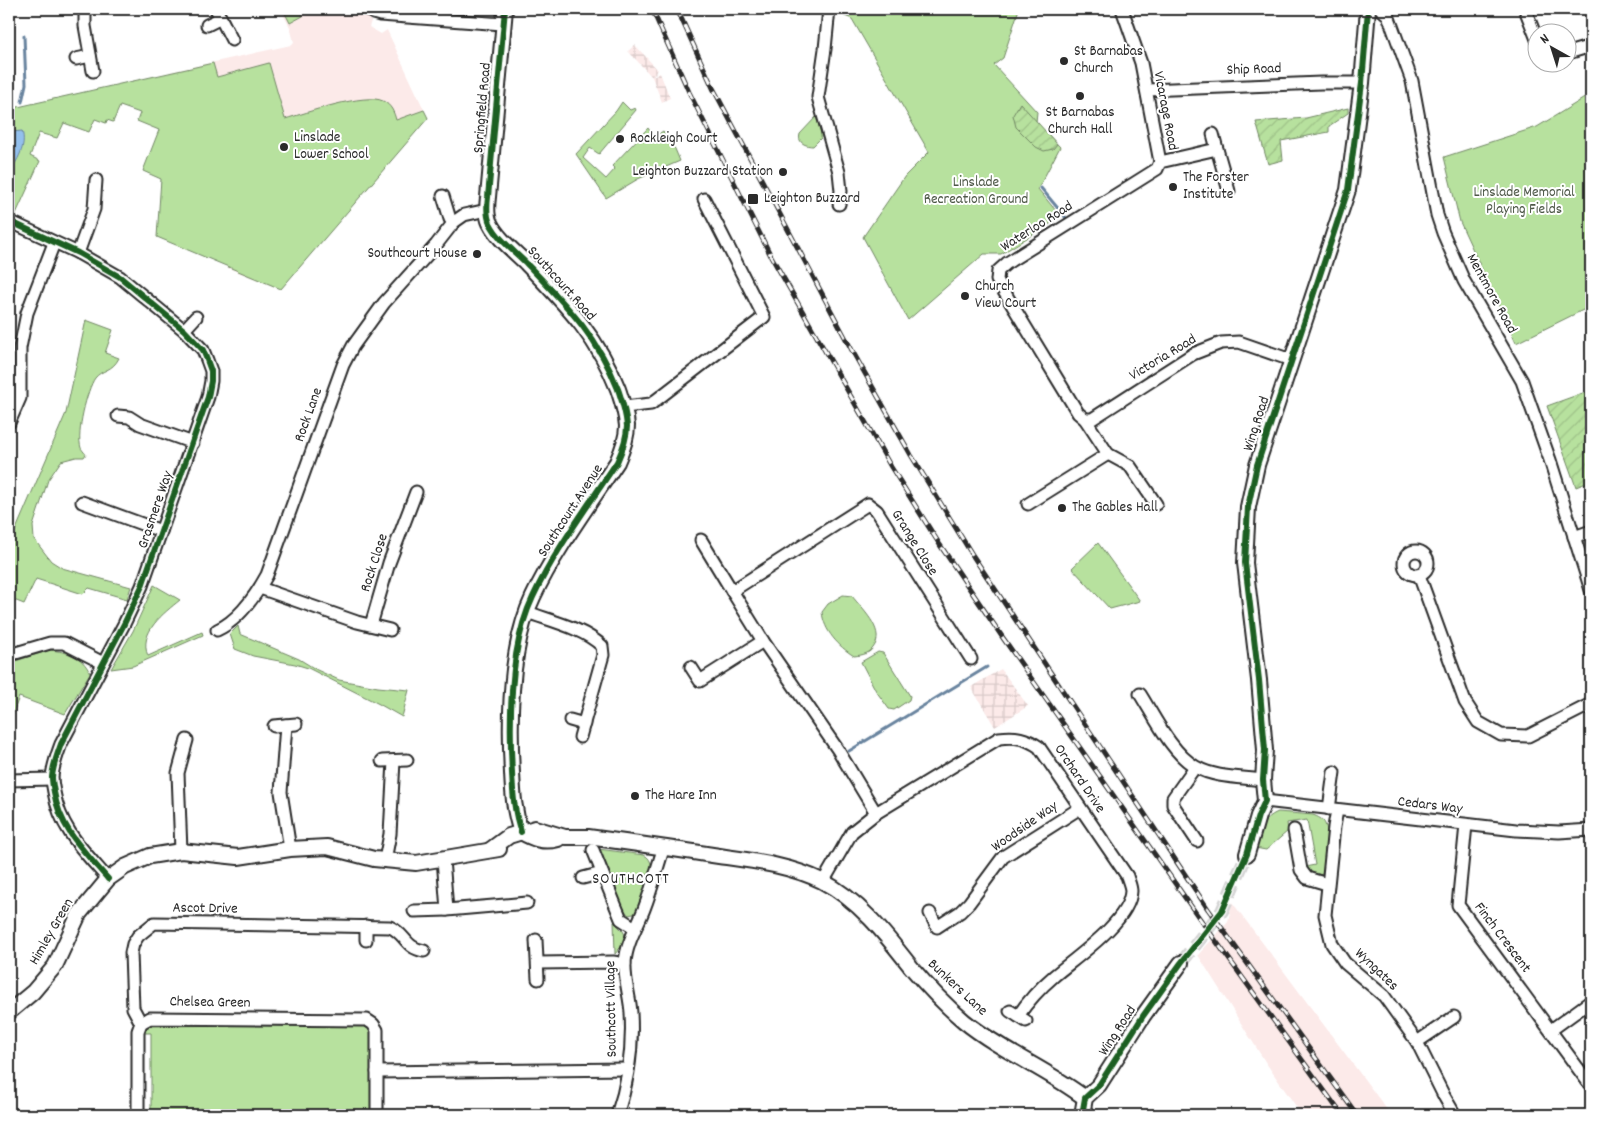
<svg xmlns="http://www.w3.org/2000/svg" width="1600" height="1124" font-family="Dekko,sans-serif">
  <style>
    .built { fill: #fceae9 }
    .industrial { fill: url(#industrial-grid) }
    .green { fill: #b7e19e; stroke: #718664 }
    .garden { fill: url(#garden-furrows); stroke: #718664 }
    .water { fill: #93c0ed; stroke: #69849f }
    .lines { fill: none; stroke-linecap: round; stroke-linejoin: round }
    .stream { stroke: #69849f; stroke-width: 3 }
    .tertiary-tunnel { stroke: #d5d5d5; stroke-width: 14; stroke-dasharray: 14 7; stroke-linecap: butt }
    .minor-casing { stroke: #2b2b2b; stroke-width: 15 }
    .tertiary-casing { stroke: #2b2b2b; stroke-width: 18 }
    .minor { stroke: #fff; stroke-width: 11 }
    .tertiary { stroke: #fff; stroke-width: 14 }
    .rail-casing { stroke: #2b2b2b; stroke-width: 5 }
    .rail { stroke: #fff; stroke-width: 3; stroke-dasharray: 9; stroke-linecap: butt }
    .cycleway-casing { stroke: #fff; stroke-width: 9 }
    .cycleway { stroke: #1b5e20; stroke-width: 6 }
    .poi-dot { fill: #2b2b2b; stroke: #fff; stroke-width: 2 }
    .labels { text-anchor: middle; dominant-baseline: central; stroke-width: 4; stroke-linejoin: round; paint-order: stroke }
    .poi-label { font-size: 15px; fill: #2b2b2b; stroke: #fff; text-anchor: start }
    .street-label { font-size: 15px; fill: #2b2b2b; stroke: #fff }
    .park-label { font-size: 15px; fill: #4e5848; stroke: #fff }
    .neighbourhood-label { font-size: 16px; letter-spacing: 1px; fill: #2b2b2b; stroke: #fff }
  </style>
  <defs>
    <pattern id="industrial-grid" width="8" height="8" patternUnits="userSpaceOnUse" patternTransform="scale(1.25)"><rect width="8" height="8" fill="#fceae9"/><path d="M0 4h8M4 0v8" fill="none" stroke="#d8c9c8"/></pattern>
    <pattern id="garden-furrows" width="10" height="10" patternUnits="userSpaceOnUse" patternTransform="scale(1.25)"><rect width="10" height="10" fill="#b7e19e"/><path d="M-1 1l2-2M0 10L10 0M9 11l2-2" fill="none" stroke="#9ec188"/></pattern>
  </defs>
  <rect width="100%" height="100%" fill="#fff"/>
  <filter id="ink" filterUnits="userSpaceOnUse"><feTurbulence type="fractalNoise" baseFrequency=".02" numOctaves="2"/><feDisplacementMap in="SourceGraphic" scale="10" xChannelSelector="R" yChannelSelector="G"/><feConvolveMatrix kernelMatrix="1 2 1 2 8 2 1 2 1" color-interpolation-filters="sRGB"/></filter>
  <g filter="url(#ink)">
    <g class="built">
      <polygon points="280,9 361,9 371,21 369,27 381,34 387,30 428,118 281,289 228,268 170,72 291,45 294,42 290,27"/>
      <polygon points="1232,902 1391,1115 1302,1115 1266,1063 1198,955 1228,922"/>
    </g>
    <g class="industrial">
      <polygon points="635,45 658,70 652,76 660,73 670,98 662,102 652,77 628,51"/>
      <polygon points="1001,669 1028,706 995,727 971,687"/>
    </g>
    <g class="green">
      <polygon points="283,9 299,9 303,16 290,23"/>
      <polygon points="840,9 1019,9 1003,58 994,65 1037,112 1036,122 1060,147 1038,189 1061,217 1001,254 984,254 908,320 863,237 905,176 929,152 852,19 840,14"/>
      <path d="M213,63L217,77L269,63L285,119C306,113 365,92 383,101C391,105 394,112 396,120L424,110L428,118L281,289L157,237L161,179L143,171L159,130L137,121L140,113L120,106L113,122L107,120L106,123L95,119L89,132L64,123L57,138L39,133L30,156L40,161L15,216L9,213V109Z"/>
      <polygon points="1591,94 1591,316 1590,313 1583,310 1516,343 1460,222 1444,157 1537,127"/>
      <polygon points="622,102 630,110 635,108 636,110 599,154 590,148 583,158 606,179 615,169 612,166 648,128 654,137 663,131 675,149 680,161 638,179 606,198 576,154 616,111"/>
      <path d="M816,117L821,132V138L813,146C806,146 797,143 800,134Z"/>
      <path d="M86,320L113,330L105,353L119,358C112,372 102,369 95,378C87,389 76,434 81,448C81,448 85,454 86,454L84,457H76L61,461L48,480L42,499L33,526L34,539L51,561L62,568L131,587L127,599L89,588L83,594L36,579L24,604L9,598V541H11L66,413Z"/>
      <polygon points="1098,543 1140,601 1110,609 1072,568"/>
      <path d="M154,585L180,600C164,613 138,632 148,656L202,632L203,635L133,666L111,669L133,631Z"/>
      <path d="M843,595L852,596C862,609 884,629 875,645C870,654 863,655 854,656C838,646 824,631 822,612L828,604Z"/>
      <polygon points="238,626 240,634 299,659 317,670 339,680 378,687 409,690 402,717 379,704 308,668 295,664 253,656 235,649 230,634"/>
      <path d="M50,650C67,652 82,655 90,673L65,714L19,697L9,724V663Z"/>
      <polygon points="878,652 883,653 910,696 909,700 894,710 889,709 876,691 861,662"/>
      <path d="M1278,812L1313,815C1318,817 1323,819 1325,824C1329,831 1329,860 1327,867C1325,872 1322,874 1319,876L1308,875L1305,867L1315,865L1307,820L1287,823L1288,831L1266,850L1255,848C1261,831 1261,819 1278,812Z"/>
      <path d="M598,849L644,855C662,863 642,899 637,913L629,915C621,910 605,862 598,849Z"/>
      <polygon points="614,922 623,931 626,937 624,943 615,954"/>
      <polygon points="364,1024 367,1025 371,1032 372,1115 151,1115 151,1033 144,1033 148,1026"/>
    </g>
    <g class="garden">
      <polygon points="1020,103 1057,144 1053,149 1044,151 1036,147 1016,127 1013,115"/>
      <polygon points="1348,108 1348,113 1329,126 1329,132 1281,141 1283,160 1268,164 1256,122 1306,118"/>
      <polygon points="1591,390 1591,478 1586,483 1576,487 1547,406"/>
    </g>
    <path class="water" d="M22,131C27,146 17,161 9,173V139L11,132Z"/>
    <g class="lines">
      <g class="stream">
        <polyline points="22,102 26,84 24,36"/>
        <polyline points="1041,188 1066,218"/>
        <polyline points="849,751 987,667"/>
      </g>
      <polyline class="tertiary-tunnel" points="1181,963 1222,911 1247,854"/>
      <defs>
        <g id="minor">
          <polyline points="85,9 85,26 93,71"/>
          <polyline points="216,9 232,40"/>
          <polyline points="368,9 373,13 380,15 503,24"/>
          <polyline points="829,9 825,49 818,97 839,172 841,191 839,204"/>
          <polyline points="1122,9 1141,63 1160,162"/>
          <polyline points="1381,9 1388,15 1412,81 1437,215 1443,233 1464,281 1522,381 1550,460 1591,590"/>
          <polyline points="1525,9 1538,42"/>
          <polyline points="207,25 221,18"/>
          <polyline points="1568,53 1591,46"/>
          <polyline points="76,59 90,56"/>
          <polyline points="1147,90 1321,83 1362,83"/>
          <polyline points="1213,134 1217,149"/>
          <polyline points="1160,162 1217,149 1229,191"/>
          <polyline points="443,196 450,219 454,222"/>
          <path d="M9,221L78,253L120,277L184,330L203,350L207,360L211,371V381L208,397L142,586L124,624L61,744C57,755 53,765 52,777C52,782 53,787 54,792C60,829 84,851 108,879"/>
          <polyline points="78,253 94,209 96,180"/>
          <polyline points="184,330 196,317"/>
          <polyline points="624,407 651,404 764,317 704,199"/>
          <polyline points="118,416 129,417 140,424 193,443"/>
          <polyline points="1085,419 1092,419 1193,354 1221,343 1239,342 1291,360"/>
          <polyline points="9,423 20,398 20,348 27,313 54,243"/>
          <polyline points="82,502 161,531"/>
          <polyline points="1028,504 1108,454"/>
          <polyline points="1156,504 1130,466 1108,454 1085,419 1078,413 997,280 998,271 1007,263 1157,169 1160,162"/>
          <polyline points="1574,537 1591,531"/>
          <polyline points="701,540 732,591"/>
          <circle cx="1416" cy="563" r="12"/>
          <polyline points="1419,575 1465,702 1478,722 1501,735 1528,736 1591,704"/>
          <polyline points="260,588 357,622 390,630"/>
          <path d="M527,612C551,621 583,628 602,646L603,655L580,737"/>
          <polyline points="371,625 389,563 416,492"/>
          <path d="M217,630C239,620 256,595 267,575L343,365L353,346L384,303L436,245L454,222L464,215L487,210"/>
          <polyline points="9,655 50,643 64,643 103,663"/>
          <polyline points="691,667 700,681 763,641"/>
          <path d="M1140,694C1154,716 1172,754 1196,767C1215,778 1242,777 1263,780"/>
          <polyline points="570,720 584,724"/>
          <polyline points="286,725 281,792 290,849"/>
          <polyline points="274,726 296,724"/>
          <polyline points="382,761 407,760"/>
          <polyline points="1195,767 1173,798 1173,805 1197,841"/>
          <polyline points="9,780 52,779"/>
          <polyline points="1265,801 1516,830 1559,832 1591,830"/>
          <polyline points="1329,809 1334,772"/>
          <polyline points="1337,810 1334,827 1325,915 1332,944 1345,963 1384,996 1417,1042 1444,1096 1455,1115"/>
          <polyline points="876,813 838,750 763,641 732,591 868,504 877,511 971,659"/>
          <polyline points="1466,825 1458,905 1591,1086"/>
          <polyline points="1294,830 1301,870 1307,878 1327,884"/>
          <polyline points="593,850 621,919 635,928"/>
          <polyline points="181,851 178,773 187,740"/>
          <polyline points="443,859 447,910"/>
          <polyline points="385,860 390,834 394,761"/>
          <polyline points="583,878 602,873"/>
          <path d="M823,882L852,832L876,813L999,738C1016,736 1026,738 1039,747L1127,876C1128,880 1131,886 1131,891C1130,921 1075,958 1054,976C1040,988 1028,1001 1018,1016"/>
          <polyline points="414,911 447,910 527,903"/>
          <polyline points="930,913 937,927 960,912 969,903 1003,857 1080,808"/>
          <polyline points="366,926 366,940"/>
          <polyline points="536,940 538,979"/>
          <polyline points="538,963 613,962 625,964"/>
          <polyline points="1010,1011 1026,1021"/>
          <path d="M141,1023L133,1008L131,953L133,944L138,936L154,923L390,927C406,934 405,948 424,951"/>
          <polyline points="1551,1030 1591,1001"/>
          <polyline points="1417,1042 1454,1017"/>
          <polyline points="377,1072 628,1069"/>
          <polyline points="138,1115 138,1031 141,1023 150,1018 367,1020 373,1024 377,1030 377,1115"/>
          <path d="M617,1115C628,1083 633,1047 631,1013C630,996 624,980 625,963C626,944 637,927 644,909C652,889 657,867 664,847"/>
        </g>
        <g id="tertiary">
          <path d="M505,9L488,197C487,205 486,215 490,223C498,239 514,251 526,263C565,304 597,335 618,389C622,401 626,412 627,426C627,439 622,451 617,462C588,506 555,550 533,597C509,647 509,719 512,773C513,794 514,812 521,832"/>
          <path d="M521,832C533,839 544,843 558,839"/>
          <path d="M490,850L509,836L535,828L565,837H588C632,843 676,849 719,856C754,861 789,865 822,881C859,900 886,935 911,967C927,986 945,1005 964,1021C1001,1051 1047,1069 1085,1098"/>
          <polyline points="1247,854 1258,816 1265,801 1263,780 1265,750 1259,680 1245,563 1248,507 1257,465 1348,190 1362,83 1368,9"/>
          <polyline points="9,1012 33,992 55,966 79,914 108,879 125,867 150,856 181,851 238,857 290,849 327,847 374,859 416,863 499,849"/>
          <polyline points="1082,1115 1085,1098 1099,1085 1143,1016 1181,963"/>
        </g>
      </defs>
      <use href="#minor" class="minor-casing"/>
      <use href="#tertiary" class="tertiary-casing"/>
      <use href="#minor" class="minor"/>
      <use href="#tertiary" class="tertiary"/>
      <defs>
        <g id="rail">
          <polyline points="652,9 689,92 771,256 891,467 940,545 1003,638 1200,919 1342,1115"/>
          <polyline points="677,9 713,88 854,354 911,455 973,556 1208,909 1357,1115"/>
        </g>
      </defs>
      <use href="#rail" class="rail-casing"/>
      <use href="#rail" class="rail"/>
      <defs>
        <g id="cycleway">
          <path d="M505,9L488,197C487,205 486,215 490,223C498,239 514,251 526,263C565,304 597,335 618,389C622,401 626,412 627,426C627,439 622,451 617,462C588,506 555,550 533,597C509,647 509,719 512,773C513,794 514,812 521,832"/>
          <path d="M9,221L78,253L120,277L184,330L203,350L207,360L211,371V381L208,397L142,586L124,624L61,744C57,755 53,765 52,777C52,782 53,787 54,792C60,829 84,851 108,879"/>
          <polyline points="1082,1115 1085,1098 1099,1085 1143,1016 1181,963 1222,911 1247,854 1258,816 1265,801 1263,780 1265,750 1259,680 1245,563 1248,507 1257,465 1348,190 1362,83 1368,9"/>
        </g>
      </defs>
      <use href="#cycleway" class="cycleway-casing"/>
      <use href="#cycleway" class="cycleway"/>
    </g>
  </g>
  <g class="poi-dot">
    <circle cx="1064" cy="61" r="5"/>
    <circle cx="1080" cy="96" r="5"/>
    <circle cx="620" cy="139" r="5"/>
    <circle cx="284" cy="147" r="5"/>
    <circle cx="783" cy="172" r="5"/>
    <circle cx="1173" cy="187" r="5"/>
    <rect x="747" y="193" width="12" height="12" rx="2.5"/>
    <circle cx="477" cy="254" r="5"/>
    <circle cx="965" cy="296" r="5"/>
    <circle cx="1062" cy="508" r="5"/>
    <circle cx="635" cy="796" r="5"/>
  </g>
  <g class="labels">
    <g class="poi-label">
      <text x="1074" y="52">St Barnabas<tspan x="1074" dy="17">Church</tspan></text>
      <text x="1080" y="113" text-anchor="middle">St Barnabas<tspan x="1080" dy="17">Church Hall</tspan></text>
      <text x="294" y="138">Linslade<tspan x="294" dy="17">Lower School</tspan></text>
      <text x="630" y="139">Rockleigh Court</text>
      <text x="773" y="172" text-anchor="end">Leighton Buzzard Station</text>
      <text x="1183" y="178">The Forster<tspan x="1183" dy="17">Institute</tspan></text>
      <text x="764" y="199">Leighton Buzzard</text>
      <text x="467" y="254" text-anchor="end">Southcourt House</text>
      <text x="975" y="287">Church<tspan x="975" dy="17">View Court</tspan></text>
      <text x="1072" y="508">The Gables Hall</text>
      <text x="645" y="796">The Hare Inn</text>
    </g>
    <g class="street-label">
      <text transform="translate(1254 70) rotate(-2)">Ship Road</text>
      <text transform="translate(483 108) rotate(-85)">Springfield Road</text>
      <text transform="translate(1165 111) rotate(79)">Vicarage Road</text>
      <text transform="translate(1037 227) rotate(-32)">Waterloo Road</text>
      <text transform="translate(561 284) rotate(48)">Southcourt Road</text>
      <text transform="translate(1491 294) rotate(61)">Mentmore Road</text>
      <text transform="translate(1163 358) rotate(-31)">Victoria Road</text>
      <text transform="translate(309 415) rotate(-70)">Rock Lane</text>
      <text transform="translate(1257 424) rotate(-72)">Wing Road</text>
      <text transform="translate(156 510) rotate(-71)">Grasmere Way</text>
      <text transform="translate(571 511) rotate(-57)">Southcourt Avenue</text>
      <text transform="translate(914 543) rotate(58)">Grange Close</text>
      <text transform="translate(375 563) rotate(-72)">Rock Close</text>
      <text transform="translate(1079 779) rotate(56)">Orchard Drive</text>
      <text transform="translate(1430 806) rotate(7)">Cedars Way</text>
      <text transform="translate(1025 827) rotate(-35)">Woodside Way</text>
      <text transform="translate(205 909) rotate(1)">Ascot Drive</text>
      <text transform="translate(52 932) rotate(-60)">Himley Green</text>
      <text transform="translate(1502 938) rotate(53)">Finch Crescent</text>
      <text transform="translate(1376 970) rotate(44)">Wyngates</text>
      <text transform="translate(957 988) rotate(43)">Bunkers Lane</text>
      <text transform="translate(210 1003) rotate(1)">Chelsea Green</text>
      <text transform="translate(612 1009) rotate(-91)">Southcott Village</text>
      <text transform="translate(1118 1031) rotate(-57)">Wing Road</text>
    </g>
    <g class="park-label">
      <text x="976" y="183">Linslade<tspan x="976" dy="17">Recreation Ground</tspan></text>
      <text x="1524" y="193">Linslade Memorial<tspan x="1524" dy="17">Playing Fields</tspan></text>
    </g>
    <g class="neighbourhood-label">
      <text x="631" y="879">SOUTHCOTT</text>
    </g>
  </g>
  <rect width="1600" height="1124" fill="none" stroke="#fff" stroke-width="30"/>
  <rect x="15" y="15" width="1570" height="1094" fill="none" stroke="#2b2b2b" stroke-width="2" filter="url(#ink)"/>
  <g transform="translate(1552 48) rotate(321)"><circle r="24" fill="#ffffff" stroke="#aaaaaa"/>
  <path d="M0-4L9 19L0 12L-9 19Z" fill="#2b2b2b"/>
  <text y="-8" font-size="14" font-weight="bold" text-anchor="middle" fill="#2b2b2b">N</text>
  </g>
</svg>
